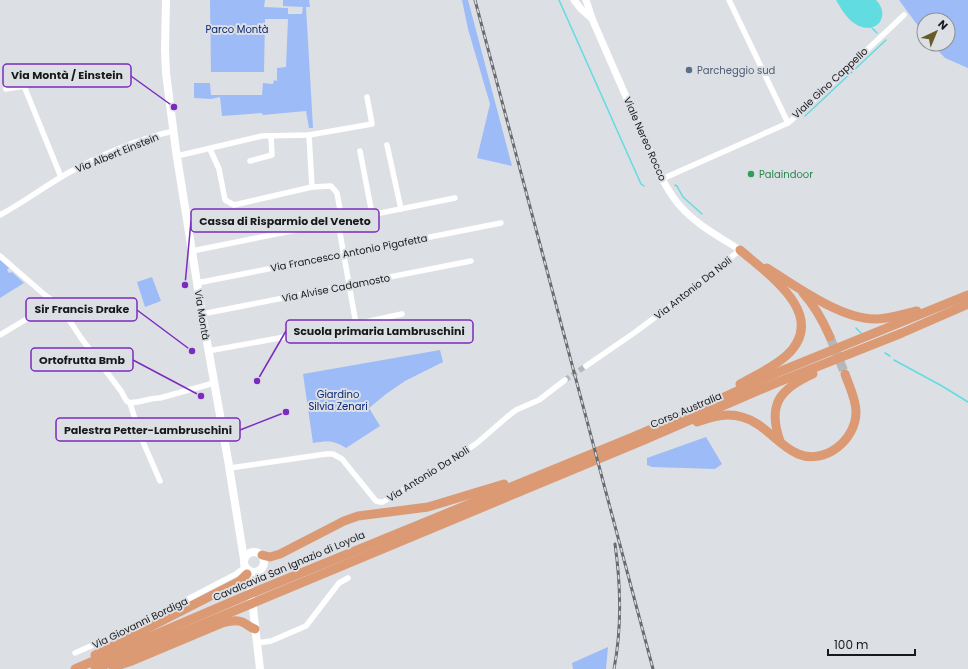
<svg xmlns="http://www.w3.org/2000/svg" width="968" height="669" font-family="Poppins,sans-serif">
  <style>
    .green { fill: #9dbbf7 }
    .water { fill: #61dce1 }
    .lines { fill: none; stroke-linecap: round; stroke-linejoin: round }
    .stream { stroke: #61dce1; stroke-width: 1.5 }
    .minor-tunnel { stroke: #b5b7bc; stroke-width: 5.5; stroke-dasharray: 5.5 3; stroke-linecap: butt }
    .trunk-tunnel { stroke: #b5b7bc; stroke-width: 9; stroke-dasharray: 9 4.5; stroke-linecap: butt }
    .minor { stroke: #fff; stroke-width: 5.5 }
    .tertiary { stroke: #fff; stroke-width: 7 }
    .secondary { stroke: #fff; stroke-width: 8 }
    .trunk { stroke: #db9a73; stroke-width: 9 }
    .rail-casing { stroke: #696b6e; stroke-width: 3 }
    .rail { stroke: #dcdfe4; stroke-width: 1.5; stroke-dasharray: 4.5; stroke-linecap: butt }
    .service-dot { fill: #5c6f8a; stroke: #dcdfe4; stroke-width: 1.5 }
    .leisure-dot { fill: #2e9e5b; stroke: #dcdfe4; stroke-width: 1.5 }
    .labels { text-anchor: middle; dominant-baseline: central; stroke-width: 4; stroke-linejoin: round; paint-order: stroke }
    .park-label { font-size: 10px; fill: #082978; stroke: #dcdfe4 }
    .service-label { font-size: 10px; fill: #4e5e75; stroke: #dcdfe4; text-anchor: start }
    .street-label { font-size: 10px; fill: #18191b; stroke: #dcdfe4 }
    .leisure-label { font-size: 10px; fill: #27864d; stroke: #dcdfe4; text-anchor: start }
    .leader { fill: none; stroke: #7b2cbf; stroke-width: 1.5 }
    .callout-dot { fill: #7b2cbf; stroke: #dcdfe4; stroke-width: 1.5 }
    .callout { fill: #dcdfe4; stroke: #7b2cbf; stroke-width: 1.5 }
    .callout-label { font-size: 11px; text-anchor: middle; font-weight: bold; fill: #18191b }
  </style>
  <rect width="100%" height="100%" fill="#dcdfe4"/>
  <g class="green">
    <polygon points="210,0 265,0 264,7 288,8 288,14 302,14 303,7 283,6 283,0 309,0 310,7 306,7 313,128 309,128 306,111 263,115 262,113 222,116 220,97 211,99 194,98 194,83 210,83 211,95 262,95 263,83 273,84 274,80 277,81 277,68 286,67 288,19 265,19 264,72 211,72"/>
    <polygon points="462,0 468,0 512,166 477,158 490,104 468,29"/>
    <polygon points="899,0 968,0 968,68 945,58 932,44 948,44 948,26 953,22 949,18 946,20 924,20 924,34"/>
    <polygon points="0,260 9,268 7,270 9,273 12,272 24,283 0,298"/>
    <polygon points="152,277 161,301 145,307 137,282"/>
    <path d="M440,350L443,362L405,381L386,394L369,408L380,426L346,448C333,440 328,441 313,443L303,374Z"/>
    <polygon points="706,437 722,464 715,469 652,467 647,465 647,458"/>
    <polygon points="608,647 606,669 573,669 572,663"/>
  </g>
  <path class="water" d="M836,0H876C890,14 879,34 859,26C849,22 841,9 836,0Z"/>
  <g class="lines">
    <g class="stream">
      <polyline points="559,0 641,184 644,186"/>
      <polyline points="872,28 877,33"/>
      <polyline points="805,116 886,40"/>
      <polyline points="675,185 677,186 683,197 702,214"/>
      <polyline points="856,328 861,333"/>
      <polyline points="885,353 890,356"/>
      <polyline points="894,360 942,386 968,402"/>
    </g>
    <polyline class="minor-tunnel" points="565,380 586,366"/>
    <polyline class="trunk-tunnel" points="830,337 845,374"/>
    <g class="minor">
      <polyline points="729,0 788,123"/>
      <polyline points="6,89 24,86 61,177"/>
      <polyline points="309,135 312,187"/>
      <polyline points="387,145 401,209"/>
      <polyline points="210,149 219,169 225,200 234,205 312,187 331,186 337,193 342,221"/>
      <polyline points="360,151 372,214"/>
      <polyline points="177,156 262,136 309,135 372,124 367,97"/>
      <polyline points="250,161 272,155 271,136"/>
      <polyline points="662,179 788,123 800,113 904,15"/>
      <path d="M0,215C24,202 45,186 68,173C98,156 140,138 174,131"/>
      <polyline points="338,222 356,324"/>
      <polyline points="192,251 455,198"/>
      <path d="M0,256L45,295L60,306L81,338L121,391C123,394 125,400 128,402C134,405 152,397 160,398L214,383"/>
      <polyline points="197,283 501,223"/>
      <polyline points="202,314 471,261"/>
      <polyline points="0,335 50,305 54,301"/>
      <polyline points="208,351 356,324 402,314"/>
      <polyline points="586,366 634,333 673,304 740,250"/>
      <polyline points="130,403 140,435 160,481"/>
      <polyline points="230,468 326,454 333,454 342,459 376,501 380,502 383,502 454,459 477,443 507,417 516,410 539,400 565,380"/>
      <polyline points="257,643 271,641 306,626 339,583 348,578"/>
      <polyline points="75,653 138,625 236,574 245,567"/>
    </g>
    <g class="tertiary">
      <polyline points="574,0 581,9 592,19"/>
      <path d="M586,0L593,21L662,179C668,189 673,199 681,207C697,225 720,237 740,250"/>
    </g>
    <g class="secondary">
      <polyline points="166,0 165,50 166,73 176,151 202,314 228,460 244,559"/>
      <circle cx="254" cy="562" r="10"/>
      <polyline points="247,569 247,574 253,608 260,669"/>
    </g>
    <g class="trunk">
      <path d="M740,250C769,275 829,315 787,355C774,367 756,375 740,384"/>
      <path d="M767,268C795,286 841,319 875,319C889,319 903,314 917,311"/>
      <path d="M803,293C815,306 823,321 830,337"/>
      <path d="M697,422C712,417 727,412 742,417C765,423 777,445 798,454C825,465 856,440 856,412C856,399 849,386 845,374"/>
      <path d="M780,441C767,404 780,389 813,374"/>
      <polyline points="262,555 270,557 280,554 344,521 358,516 428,507 504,484"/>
      <polyline points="95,655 240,581 247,574"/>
      <path d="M113,667L129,662L222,623C231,621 238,619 246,624C250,627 251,628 255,629"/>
      <polyline points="75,669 257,591 633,437 689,413 781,371 968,295"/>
      <polyline points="95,669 644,440 776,383 902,333 968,304"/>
    </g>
    <defs>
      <g id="rail">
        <polyline points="475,0 653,669"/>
        <path d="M614,669C622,627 621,586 615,544"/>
      </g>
    </defs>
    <use href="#rail" class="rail-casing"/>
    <use href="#rail" class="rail"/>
  </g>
  <circle class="service-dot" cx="689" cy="70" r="4"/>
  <circle class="leisure-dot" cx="751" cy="174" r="4"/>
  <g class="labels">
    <g class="park-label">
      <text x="237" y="29">Parco Montà</text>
      <text x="338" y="394">Giardino<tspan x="338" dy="12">Silvia Zenari</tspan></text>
    </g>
    <g class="service-label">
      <text x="697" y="70">Parcheggio sud</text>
    </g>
    <g class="street-label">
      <text transform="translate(830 83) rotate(-43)">Viale Gino Cappello</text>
      <text transform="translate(645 139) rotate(66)">Viale Nereo Rocco</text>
      <text transform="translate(117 153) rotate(-22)">Via Albert Einstein</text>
      <text transform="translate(349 253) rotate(-11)">Via Francesco Antonio Pigafetta</text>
      <text transform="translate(336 288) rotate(-11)">Via Alvise Cadamosto</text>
      <text transform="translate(693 288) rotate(-38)">Via Antonio Da Noli</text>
      <text transform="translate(202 315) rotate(81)">Via Montà</text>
      <text transform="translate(686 410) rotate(-23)">Corso Australia</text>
      <text transform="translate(428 474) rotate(-32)">Via Antonio Da Noli</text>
      <text transform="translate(289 566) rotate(-23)">Cavalcavia San Ignazio di Loyola</text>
      <text transform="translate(140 623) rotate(-26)">Via Giovanni Bordiga</text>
    </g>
    <g class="leisure-label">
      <text x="759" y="174">Palaindoor</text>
    </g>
  </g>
  <path class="leader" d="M174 107L131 76M185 285L191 221M192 351L137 310M257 381L286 331M201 396L133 360M286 412L240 430"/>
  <g class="callout-dot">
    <circle cx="174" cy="107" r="4"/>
    <circle cx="185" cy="285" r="4"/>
    <circle cx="192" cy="351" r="4"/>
    <circle cx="257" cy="381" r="4"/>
    <circle cx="201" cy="396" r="4"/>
    <circle cx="286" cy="412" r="4"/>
  </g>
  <g class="callout">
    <rect x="3" y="64" width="128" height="23" rx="4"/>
    <rect x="191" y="209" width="188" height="23" rx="4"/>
    <rect x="26" y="298" width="111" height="23" rx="4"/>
    <rect x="286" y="320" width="187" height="23" rx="4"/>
    <rect x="31" y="348" width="102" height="23" rx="4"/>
    <rect x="56" y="418" width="184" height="23" rx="4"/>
  </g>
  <g class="callout-label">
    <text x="67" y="79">Via Montà / Einstein</text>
    <text x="285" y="225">Cassa di Risparmio del Veneto</text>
    <text x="82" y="313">Sir Francis Drake</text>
    <text x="379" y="335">Scuola primaria Lambruschini</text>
    <text x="82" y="364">Ortofrutta Bmb</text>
    <text x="148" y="434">Palestra Petter-Lambruschini</text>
  </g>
  <g transform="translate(936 32) rotate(44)"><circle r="19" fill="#dcdfe4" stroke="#8e9094"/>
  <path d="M0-3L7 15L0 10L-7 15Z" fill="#675c29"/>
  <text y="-6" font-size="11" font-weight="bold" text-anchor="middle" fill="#18191b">N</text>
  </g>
  <path d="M828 649v6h87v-6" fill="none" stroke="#18191b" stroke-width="2"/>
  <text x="834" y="649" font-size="12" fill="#18191b" stroke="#dcdfe4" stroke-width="3" paint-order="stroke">100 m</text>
</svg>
